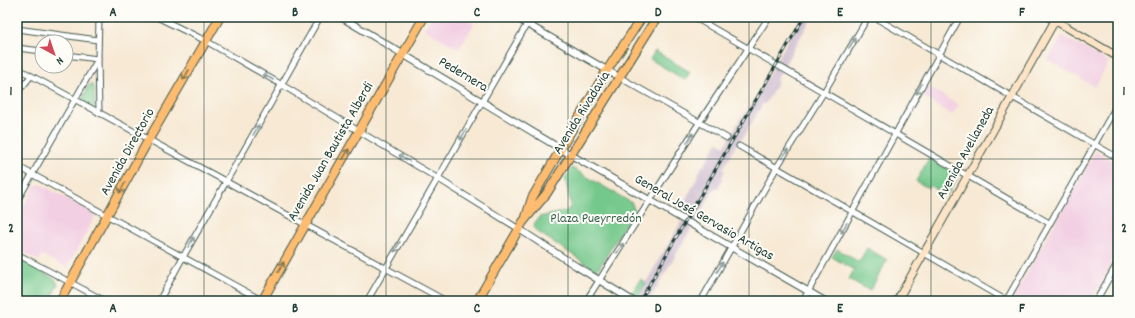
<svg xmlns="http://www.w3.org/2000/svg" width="1135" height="318" font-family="Dekko,sans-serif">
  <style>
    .built { fill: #f2cfe2 }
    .industrial { fill: #cfbdd0 }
    .green { fill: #74c88b; stroke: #4a8260 }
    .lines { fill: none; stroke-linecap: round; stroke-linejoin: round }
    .minor-casing { stroke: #3f574c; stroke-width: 7 }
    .tertiary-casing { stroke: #3f574c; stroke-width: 8 }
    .secondary-casing { stroke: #3f574c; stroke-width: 9 }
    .primary-casing { stroke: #3f574c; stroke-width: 10 }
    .minor { stroke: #fff; stroke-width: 5 }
    .tertiary { stroke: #fff; stroke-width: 6 }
    .secondary { stroke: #fee4c6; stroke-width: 7 }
    .primary { stroke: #fdbc70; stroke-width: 8 }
    .rail-casing { stroke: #1f3d34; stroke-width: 3 }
    .rail { stroke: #fdfcf7; stroke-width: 1.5; stroke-dasharray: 4.5; stroke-linecap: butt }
    .oneway { stroke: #8f9e9a }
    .oneway2 { stroke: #83764f }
    .grid { fill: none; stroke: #1f3d34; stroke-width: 1; stroke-opacity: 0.55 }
    .labels { text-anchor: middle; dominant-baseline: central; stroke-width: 4; stroke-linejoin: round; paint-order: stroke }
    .street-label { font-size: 14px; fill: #1f3d34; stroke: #fdfcf7 }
    .park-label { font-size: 14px; fill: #34604a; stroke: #fdfcf7 }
    .neatline { fill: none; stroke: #1f3d34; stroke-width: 1.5 }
    .grid-label { font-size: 13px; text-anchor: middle; font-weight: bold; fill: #1f3d34 }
  </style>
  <rect width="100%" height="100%" fill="#fdfcf7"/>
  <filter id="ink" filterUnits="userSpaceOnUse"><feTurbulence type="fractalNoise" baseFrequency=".025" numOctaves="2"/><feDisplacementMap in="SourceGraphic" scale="8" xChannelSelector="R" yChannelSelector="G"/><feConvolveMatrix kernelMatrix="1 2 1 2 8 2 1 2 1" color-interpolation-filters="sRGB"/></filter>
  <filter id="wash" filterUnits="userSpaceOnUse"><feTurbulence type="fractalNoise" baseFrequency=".012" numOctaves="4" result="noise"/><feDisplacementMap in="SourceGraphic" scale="16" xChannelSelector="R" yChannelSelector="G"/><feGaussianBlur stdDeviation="0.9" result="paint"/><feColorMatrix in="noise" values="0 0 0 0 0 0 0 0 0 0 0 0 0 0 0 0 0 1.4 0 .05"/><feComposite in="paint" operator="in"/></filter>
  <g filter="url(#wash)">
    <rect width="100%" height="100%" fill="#f7e9d4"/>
    <g class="built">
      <polygon points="431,17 462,17 474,24 459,49 424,29"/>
      <polygon points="1062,36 1109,62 1095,87 1048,60"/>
      <polygon points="929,87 959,105 952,115 923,97"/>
      <polygon points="1097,151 1118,164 1118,252 1091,301 1018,301 1013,298 1095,152"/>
      <polygon points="40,184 93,213 95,216 67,268 42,255 39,261 17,249 17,219 35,185"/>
    </g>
    <polygon class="industrial" points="801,17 812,17 776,80 778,81 770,96 765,104 763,103 742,139 740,138 723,169 725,171 722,177 723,178 718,188 716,187 713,191 649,301 635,301 685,215 680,211 699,174 698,173 703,165 704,166 718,142 725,146 742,116 743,117 754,101"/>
    <g class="green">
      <polygon points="655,51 690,72 685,80 650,59"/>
      <polygon points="92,84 94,87 95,106 93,108 81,101 89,85"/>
      <polygon points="929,158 956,174 957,178 947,195 929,185 928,188 916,181"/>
      <path d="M572,168L632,203L634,210L597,271L535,230C532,225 536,221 539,217L567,211L571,205L565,178Z"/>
      <polygon points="867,248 887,260 870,291 849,279 854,270 832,257 837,249 859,262"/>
      <polygon points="17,258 55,279 58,285 49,301 17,301"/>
      <polygon points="641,279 646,283 637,297 631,294"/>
    </g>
  </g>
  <g filter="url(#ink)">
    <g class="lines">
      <defs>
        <g id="minor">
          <polyline points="84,17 99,19"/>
          <polyline points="99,17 98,59 99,113"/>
          <polyline points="157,17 206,41 282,85 437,178 519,229"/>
          <polyline points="694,17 1049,223"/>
          <polyline points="874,17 1118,158"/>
          <polyline points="17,29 98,40"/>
          <polyline points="17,48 42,51"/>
          <polyline points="17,68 446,301"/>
          <polyline points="619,77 727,138"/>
          <polyline points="17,91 23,86 31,76"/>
          <polyline points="739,146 1007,301"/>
          <polyline points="17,166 263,301"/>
          <polyline points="17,201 98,59 66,55"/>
          <polyline points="17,254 105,301"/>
          <polyline points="159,301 183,257 320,17"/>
          <polyline points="367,301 531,17"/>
          <polyline points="586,301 699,123 769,17"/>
          <polyline points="701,301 777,167 824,92 868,17"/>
          <polyline points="803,301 960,17"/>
          <polyline points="1006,301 1118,103"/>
          <polyline points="1096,301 1118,262"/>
        </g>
        <g id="tertiary">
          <polyline points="341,17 571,155 825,301"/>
          <polyline points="515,17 619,77"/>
          <polyline points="519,229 576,266 633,301"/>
        </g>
        <g id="secondary">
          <polyline points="1049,17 1118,57"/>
          <polyline points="897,301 1057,17"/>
        </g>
        <g id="primary">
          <polyline points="526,217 532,198 604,75 642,17"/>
          <polyline points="60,301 149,139 220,17"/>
          <polyline points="262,301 424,17"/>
          <polyline points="477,301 523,222 547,193 657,17"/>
        </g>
      </defs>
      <use href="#minor" class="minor-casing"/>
      <use href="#tertiary" class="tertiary-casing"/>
      <use href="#secondary" class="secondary-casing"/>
      <use href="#primary" class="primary-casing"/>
      <use href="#minor" class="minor"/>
      <use href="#tertiary" class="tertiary"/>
      <use href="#secondary" class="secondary"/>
      <use href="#primary" class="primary"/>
      <defs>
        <polyline id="rail" points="640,301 678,234 804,17"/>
      </defs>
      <use href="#rail" class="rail-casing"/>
      <use href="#rail" class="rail"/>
    </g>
    <defs><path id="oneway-shaft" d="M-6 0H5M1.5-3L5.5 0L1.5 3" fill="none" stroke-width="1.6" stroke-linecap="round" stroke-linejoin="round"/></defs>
    <g class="oneway">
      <use href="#oneway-shaft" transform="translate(852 43) rotate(-59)"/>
      <use href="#oneway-shaft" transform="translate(268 77) rotate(-150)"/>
      <use href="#oneway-shaft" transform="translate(919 89) rotate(118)"/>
      <use href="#oneway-shaft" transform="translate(256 130) rotate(-60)"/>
      <use href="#oneway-shaft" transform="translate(463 135) rotate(121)"/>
      <use href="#oneway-shaft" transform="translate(690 138) rotate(-58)"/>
      <use href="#oneway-shaft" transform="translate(785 154) rotate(-58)"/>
      <use href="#oneway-shaft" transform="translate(404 158) rotate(-149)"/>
      <use href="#oneway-shaft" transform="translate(844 228) rotate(119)"/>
      <use href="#oneway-shaft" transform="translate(191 242) rotate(-60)"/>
      <use href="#oneway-shaft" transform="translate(397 247) rotate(120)"/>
      <use href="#oneway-shaft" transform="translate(620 248) rotate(-57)"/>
      <use href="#oneway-shaft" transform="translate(720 267) rotate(-59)"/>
    </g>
    <g class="oneway2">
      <use href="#oneway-shaft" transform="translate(186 75) rotate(120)"/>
      <use href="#oneway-shaft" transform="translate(346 154) rotate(-60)"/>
      <use href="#oneway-shaft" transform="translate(122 188) rotate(119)"/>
      <use href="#oneway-shaft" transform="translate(281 267) rotate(-61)"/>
    </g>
  </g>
  <path class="grid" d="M204,17V301M386,17V301M568,17V301M749,17V301M931,17V301M17,159H1118"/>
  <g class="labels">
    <g class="street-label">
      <text transform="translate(463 75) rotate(31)">Pedernera</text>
      <text transform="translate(582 113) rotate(-58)">Avenida Rivadavia</text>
      <text transform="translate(128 152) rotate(-61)">Avenida Directorio</text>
      <text transform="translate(331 152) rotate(-60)">Avenida Juan Bautista Alberdi</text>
      <text transform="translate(966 153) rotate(-61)">Avenida Avellaneda</text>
      <text transform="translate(704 218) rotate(30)">General José Gervasio Artigas</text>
    </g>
    <g class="park-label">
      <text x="596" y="219">Plaza Pueyrredón</text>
    </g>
  </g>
  <rect width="1135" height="318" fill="none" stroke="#fdfcf7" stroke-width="44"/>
  <g transform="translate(54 54) rotate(140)"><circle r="19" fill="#fdfcf7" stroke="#a4b0a9"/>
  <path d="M0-3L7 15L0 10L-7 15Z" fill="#d1495b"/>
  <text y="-6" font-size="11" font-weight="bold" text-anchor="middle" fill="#1f3d34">N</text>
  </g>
  <rect x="22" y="22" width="1091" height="274" class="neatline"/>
  <g class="grid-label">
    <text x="113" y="16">A</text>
    <text x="295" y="16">B</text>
    <text x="477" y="16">C</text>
    <text x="658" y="16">D</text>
    <text x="840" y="16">E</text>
    <text x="1022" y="16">F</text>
    <text x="11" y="95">1</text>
    <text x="1124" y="95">1</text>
    <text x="11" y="232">2</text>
    <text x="1124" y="232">2</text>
    <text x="113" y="312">A</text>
    <text x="295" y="312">B</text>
    <text x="477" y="312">C</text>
    <text x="658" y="312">D</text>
    <text x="840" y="312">E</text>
    <text x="1022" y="312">F</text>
  </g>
</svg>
